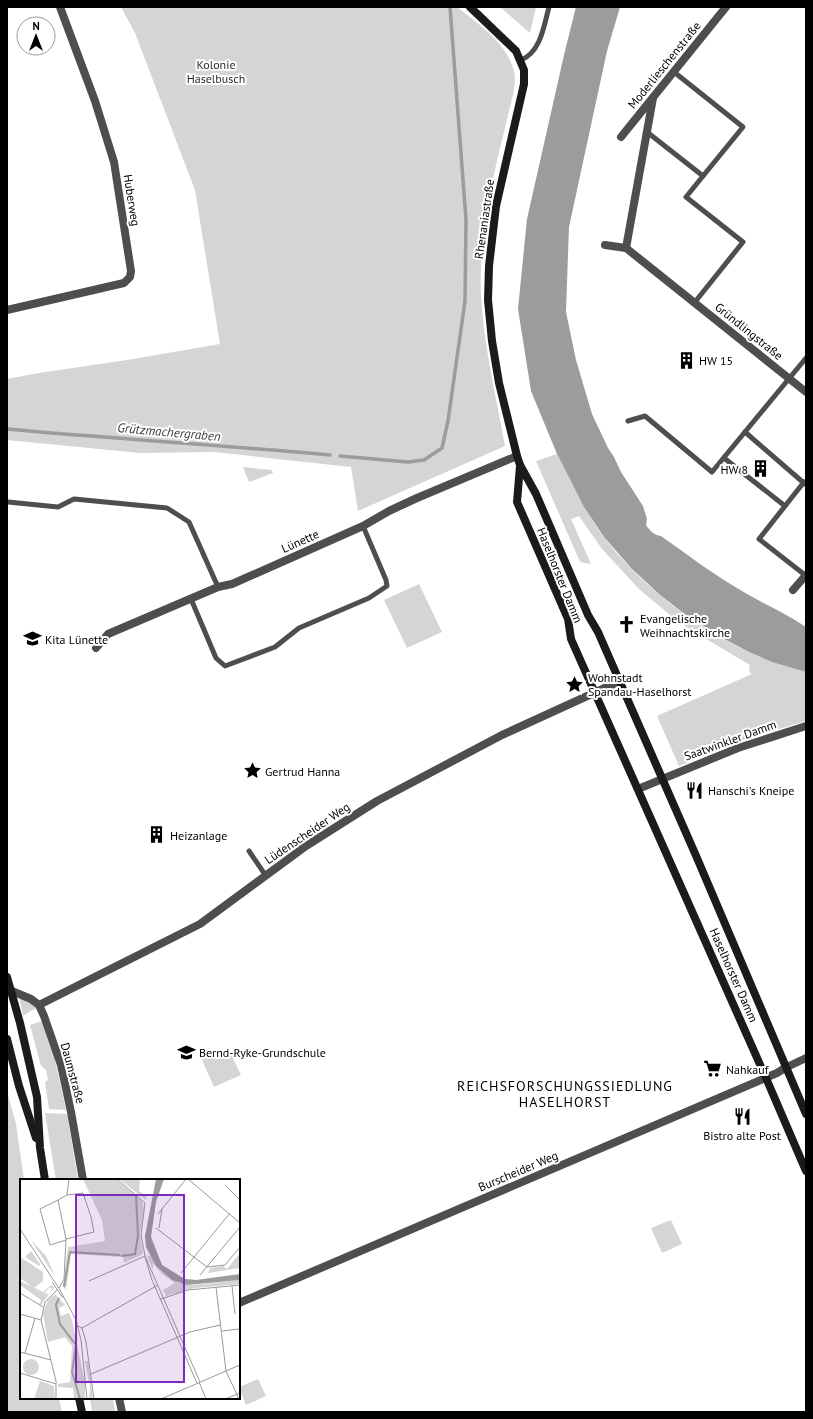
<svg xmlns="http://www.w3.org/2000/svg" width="813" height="1419" font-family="'PT Sans',sans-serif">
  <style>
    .green { fill: #d5d5d5 }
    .water { fill: #9c9c9c }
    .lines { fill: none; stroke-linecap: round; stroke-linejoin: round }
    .stream { stroke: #9c9c9c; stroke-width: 3.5 }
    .lane { stroke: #4e4e4e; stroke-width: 5 }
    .street { stroke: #4e4e4e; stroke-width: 8 }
    .secondary { stroke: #1b1b1b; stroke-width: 8 }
    .labels { text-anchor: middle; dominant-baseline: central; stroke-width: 4; stroke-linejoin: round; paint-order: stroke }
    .park-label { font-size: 12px; fill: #2c2c2c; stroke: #fff }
    .street-label { font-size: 12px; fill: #000; stroke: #fff }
    .poi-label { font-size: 12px; fill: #000; stroke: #fff; text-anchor: start }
    .water-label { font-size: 13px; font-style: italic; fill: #3d3d3d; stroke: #fff }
    .quarter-label { font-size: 14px; letter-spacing: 1px; fill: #000; stroke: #fff }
    .inset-river { fill: none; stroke: #9c9c9c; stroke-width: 2 }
    .inset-road { fill: none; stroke: #999; stroke-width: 1 }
    .view { fill: #7b2cbf; fill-opacity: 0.15; stroke: #7b2cbf; stroke-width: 2 }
    .inset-edge { fill: none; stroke: #000; stroke-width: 2 }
  </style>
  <rect width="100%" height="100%" fill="#fff"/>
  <g class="green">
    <path d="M121,7H457C477,23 503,40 512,65C516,74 515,85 513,95C497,161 478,227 481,296C484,347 496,396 505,446L358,511L351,467L214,452L140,453L7,440V379L39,373L127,360L220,344L195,190L135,33Z"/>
    <polygon points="500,7 536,7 530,33"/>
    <path d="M557,454C571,482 585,511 603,536C638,583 696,628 749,652C767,661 787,666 806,672V721L748,738L679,766L657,716L752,674L749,672L750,665L691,630L670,615L639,589L602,549L579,516L571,519L591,564L580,562L536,461Z"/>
    <polygon points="243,467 272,470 273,473 249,482"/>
    <polygon points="419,584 442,632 407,648 384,600"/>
    <polygon points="19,996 34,1005 36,1008 23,1016"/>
    <polygon points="42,1021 54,1055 66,1110 49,1109 45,1082 48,1080 46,1070 41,1066 30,1025"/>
    <polygon points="228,1048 241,1075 214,1087 202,1060"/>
    <polygon points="7,1091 16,1124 24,1180 21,1180 21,1398 59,1398 62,1412 7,1412"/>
    <polygon points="45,1113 67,1114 78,1180 56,1180"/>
    <polygon points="671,1220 682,1244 662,1253 651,1228"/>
    <polygon points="258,1379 266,1396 246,1405 239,1387"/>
    <polygon points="90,1398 113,1398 115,1412 92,1412"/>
  </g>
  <path class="water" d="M576,7H620L607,51L569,227L566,312L576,360L592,414L608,448L614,457L621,472L643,506L647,519L646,525C650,531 654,535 661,536C688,555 714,575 742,591C763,604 786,613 806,627V672L772,662L749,652L726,640L686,615L660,595L631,568L604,537L584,507L557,454L531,391L518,309L527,219L564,55Z"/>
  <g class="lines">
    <g class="stream">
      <path d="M7,429C115,439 223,445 330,455"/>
      <polyline points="340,456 408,462 424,460 442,448 448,421 465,301 466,220 450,7"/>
    </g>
    <g class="lane">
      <path d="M521,60C541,52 544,25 549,7"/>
      <polyline points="647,132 703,176 743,127 674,72"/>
      <polyline points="695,302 743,242 686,197 703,176"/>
      <polyline points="628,421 645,416 712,472 806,358"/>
      <polyline points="745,432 805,484"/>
      <polyline points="724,458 785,506"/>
      <polyline points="804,482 759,539 805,575"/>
      <polyline points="8,502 58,507 74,499 167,508 189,522 218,587"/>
      <polyline points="191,599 216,658 225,666 275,647 299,628 369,598 387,586 386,580 363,526"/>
      <polyline points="249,851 266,876"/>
    </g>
    <g class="street">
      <polyline points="621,137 726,7"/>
      <polyline points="605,245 626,248 806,392"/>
      <polyline points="626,248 653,98"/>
      <polyline points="7,310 124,283 130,277 131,271 114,162 95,101 60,7"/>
      <polyline points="793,590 806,575"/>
      <polyline points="96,648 108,634 218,587 232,584 363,526 389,511 417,498 517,456"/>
      <polyline points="638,789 738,748 806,726"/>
      <polyline points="12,991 31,999 39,1005 44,1016 61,1065 71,1112 83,1180"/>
      <polyline points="39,1005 200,924 306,846 377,801 502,735 620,681"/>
      <polyline points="239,1303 777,1073 785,1068 806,1058"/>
      <polyline points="119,1398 122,1412"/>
    </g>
    <g class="secondary">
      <polyline points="470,7 516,51 524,70 524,84 496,206 489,266 488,300 492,341 499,383 517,456 520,465 536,494 588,615 598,632 697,858 806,1114"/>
      <polyline points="520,466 517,502 568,619 571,639 766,1078 806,1171"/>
      <polyline points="7,977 20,1023 37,1097 40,1148 45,1180"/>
      <polyline points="7,1039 19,1086 36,1138"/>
      <polyline points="79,1398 82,1412"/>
    </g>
  </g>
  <defs>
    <symbol id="building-bare" viewBox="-9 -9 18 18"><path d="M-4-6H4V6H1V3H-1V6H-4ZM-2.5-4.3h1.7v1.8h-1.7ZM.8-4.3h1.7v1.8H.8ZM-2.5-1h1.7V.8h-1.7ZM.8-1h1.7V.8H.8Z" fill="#000" stroke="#fff" stroke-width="2.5" paint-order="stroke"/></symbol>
    <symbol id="church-bare" viewBox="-9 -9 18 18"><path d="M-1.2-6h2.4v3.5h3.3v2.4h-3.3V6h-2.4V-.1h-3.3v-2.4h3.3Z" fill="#000" stroke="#fff" stroke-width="2.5" paint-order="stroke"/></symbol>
    <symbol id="school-bare" viewBox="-9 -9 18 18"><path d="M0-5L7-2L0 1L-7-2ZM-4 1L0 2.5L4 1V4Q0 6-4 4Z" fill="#000" stroke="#fff" stroke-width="2.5" paint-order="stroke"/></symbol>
    <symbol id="sight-bare" viewBox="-9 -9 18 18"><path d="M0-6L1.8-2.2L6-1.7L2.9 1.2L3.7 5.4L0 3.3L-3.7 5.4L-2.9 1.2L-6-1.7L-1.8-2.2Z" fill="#000" stroke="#fff" stroke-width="2.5" paint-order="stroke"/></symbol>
    <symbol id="restaurant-bare" viewBox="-9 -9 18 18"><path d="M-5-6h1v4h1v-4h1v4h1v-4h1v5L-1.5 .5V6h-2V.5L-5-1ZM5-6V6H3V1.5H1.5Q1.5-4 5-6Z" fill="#000" stroke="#fff" stroke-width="2.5" paint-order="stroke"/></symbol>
    <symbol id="supermarket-bare" viewBox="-9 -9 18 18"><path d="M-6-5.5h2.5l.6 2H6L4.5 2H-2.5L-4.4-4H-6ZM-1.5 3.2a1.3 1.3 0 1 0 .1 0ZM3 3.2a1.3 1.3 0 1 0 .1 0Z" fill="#000" stroke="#fff" stroke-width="2.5" paint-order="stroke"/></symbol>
  </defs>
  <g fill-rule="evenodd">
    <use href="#building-bare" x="674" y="348" width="25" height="25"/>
    <use href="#building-bare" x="748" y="456" width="25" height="25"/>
    <use href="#church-bare" x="614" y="612" width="25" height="25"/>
    <use href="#school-bare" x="20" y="626" width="25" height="25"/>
    <use href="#sight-bare" x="562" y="672" width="25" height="25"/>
    <use href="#sight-bare" x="240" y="758" width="25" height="25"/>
    <use href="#restaurant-bare" x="682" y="778" width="25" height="25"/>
    <use href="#building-bare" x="144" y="822" width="25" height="25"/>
    <use href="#school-bare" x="174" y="1040" width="25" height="25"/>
    <use href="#supermarket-bare" x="700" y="1056" width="25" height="25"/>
    <use href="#restaurant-bare" x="730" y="1104" width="25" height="25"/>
  </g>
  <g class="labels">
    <g class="park-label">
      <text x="216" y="64">Kolonie<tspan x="216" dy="14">Haselbusch</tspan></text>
    </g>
    <g class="street-label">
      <text transform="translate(664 65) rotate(-51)">Moderlieschenstraße</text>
      <text transform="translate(132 200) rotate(81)">Huberweg</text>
      <text transform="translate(484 219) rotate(-82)">Rhenaniastraße</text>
      <text transform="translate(749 331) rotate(39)">Gründlingstraße</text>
      <text transform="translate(300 541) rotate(-24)">Lünette</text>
      <text transform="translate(560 575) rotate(68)">Haselhorster Damm</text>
      <text transform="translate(730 740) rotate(-20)">Saatwinkler Damm</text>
      <text transform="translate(307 833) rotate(-34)">Lüdenscheider Weg</text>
      <text transform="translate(734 975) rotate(66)">Haselhorster Damm</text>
      <text transform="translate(73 1073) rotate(75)">Daumstraße</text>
      <text transform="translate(518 1171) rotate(-23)">Burscheider Weg</text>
    </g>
    <g class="poi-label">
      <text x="699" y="360">HW 15</text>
      <text x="748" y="469" text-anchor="end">HW 8</text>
      <text x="640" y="618">Evangelische<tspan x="640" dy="14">Weihnachtskirche</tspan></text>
      <text x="45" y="639">Kita Lünette</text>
      <text x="588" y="677">Wohnstadt<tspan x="588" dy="14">Spandau-Haselhorst</tspan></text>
      <text x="265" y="771">Gertrud Hanna</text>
      <text x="708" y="790">Hanschi's Kneipe</text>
      <text x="170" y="835">Heizanlage</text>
      <text x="199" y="1052">Bernd-Ryke-Grundschule</text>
      <text x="726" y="1069">Nahkauf</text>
      <text x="742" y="1135" text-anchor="middle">Bistro alte Post</text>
    </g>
    <g class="water-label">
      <text transform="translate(169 432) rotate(5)">Grützmachergraben</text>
    </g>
    <g class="quarter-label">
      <text x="565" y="1086">REICHSFORSCHUNGSSIEDLUNG<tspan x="565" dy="16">HASELHORST</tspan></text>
    </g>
  </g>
  <g transform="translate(20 1179)">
    <rect width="220" height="220" fill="#fff"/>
    <path d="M63,0H96L122,22L124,29L120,55L123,75L104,84L103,78L51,75L46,111L43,107L48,68L85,62L82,41ZM99,0H120L119,12L127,17L126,21ZM11,61L26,77L34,95L32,93ZM11,72L20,85L19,87L5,78ZM220,74V89L188,94L190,89L203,87L207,90ZM130,76L140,91L158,104L172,106L220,101V105L175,109L146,117L143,111L155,104L141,94L133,84V91L127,77ZM0,78L23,93V102L14,109L0,99ZM0,102L23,113L31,106L34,109L30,114L32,110L30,108L24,114L29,115L21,126L19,125L21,121L0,106ZM35,115L45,126L39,129L41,137L49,134L52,141L65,204V220H54L53,209L38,208V205L50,203L52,167L45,158L28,163L23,134L28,121ZM3 188a8 8 0 1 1 16 0a8 8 0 1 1-16 0ZM65,182H68L73,220H69L70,208ZM20,202L34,207L35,220H14Z" fill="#d5d5d5"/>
    <path d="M136,0H144L136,23L131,58L142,86L165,100L176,101L220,95V101L166,106L152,101L136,87L126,68L125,57Z" fill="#9c9c9c"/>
    <path class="inset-river" d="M101,77L115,75L118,56L116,17M44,108L50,73L100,76M39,119L36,126L40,145L56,166L52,193L60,220"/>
    <path class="inset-road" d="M97,0L125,24L121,56L125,77L180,203M168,0L220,44M206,7L220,21M47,16L49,0M38,21L20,30L30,66L46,61M138,35L166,0M136,49L187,88L205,86L220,68M139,49L142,30M0,50L40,111L56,141L61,161L67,220M125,78L132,101L177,204M161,94L210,34M180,96L220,48M69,102L125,77M32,103L43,119M212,107L215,135M196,108L206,192L219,220M39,109L44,100L46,60L38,21L47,16L63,14L71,38L74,53L46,60M0,114L23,128M141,120L168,111L220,106M0,135L21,141M58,147L62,149L66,163L74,220M62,149L138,106M202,152L220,150M0,173L31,181M5,174L15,139M0,194L36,205M71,195L170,153L200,146M179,203L186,220M36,220V202L21,141L25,123L37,111M141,220L220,186M205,220L220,214"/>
    <path class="view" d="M56,16H164V203H56Z"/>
    <rect width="220" height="220" class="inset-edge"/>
  </g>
  <rect width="813" height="1419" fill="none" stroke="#000000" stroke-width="16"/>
  <g transform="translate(36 36)"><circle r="19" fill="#ffffff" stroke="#999999"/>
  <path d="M0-3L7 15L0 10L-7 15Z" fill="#000000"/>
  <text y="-6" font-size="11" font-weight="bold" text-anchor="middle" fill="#000000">N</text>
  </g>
</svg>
